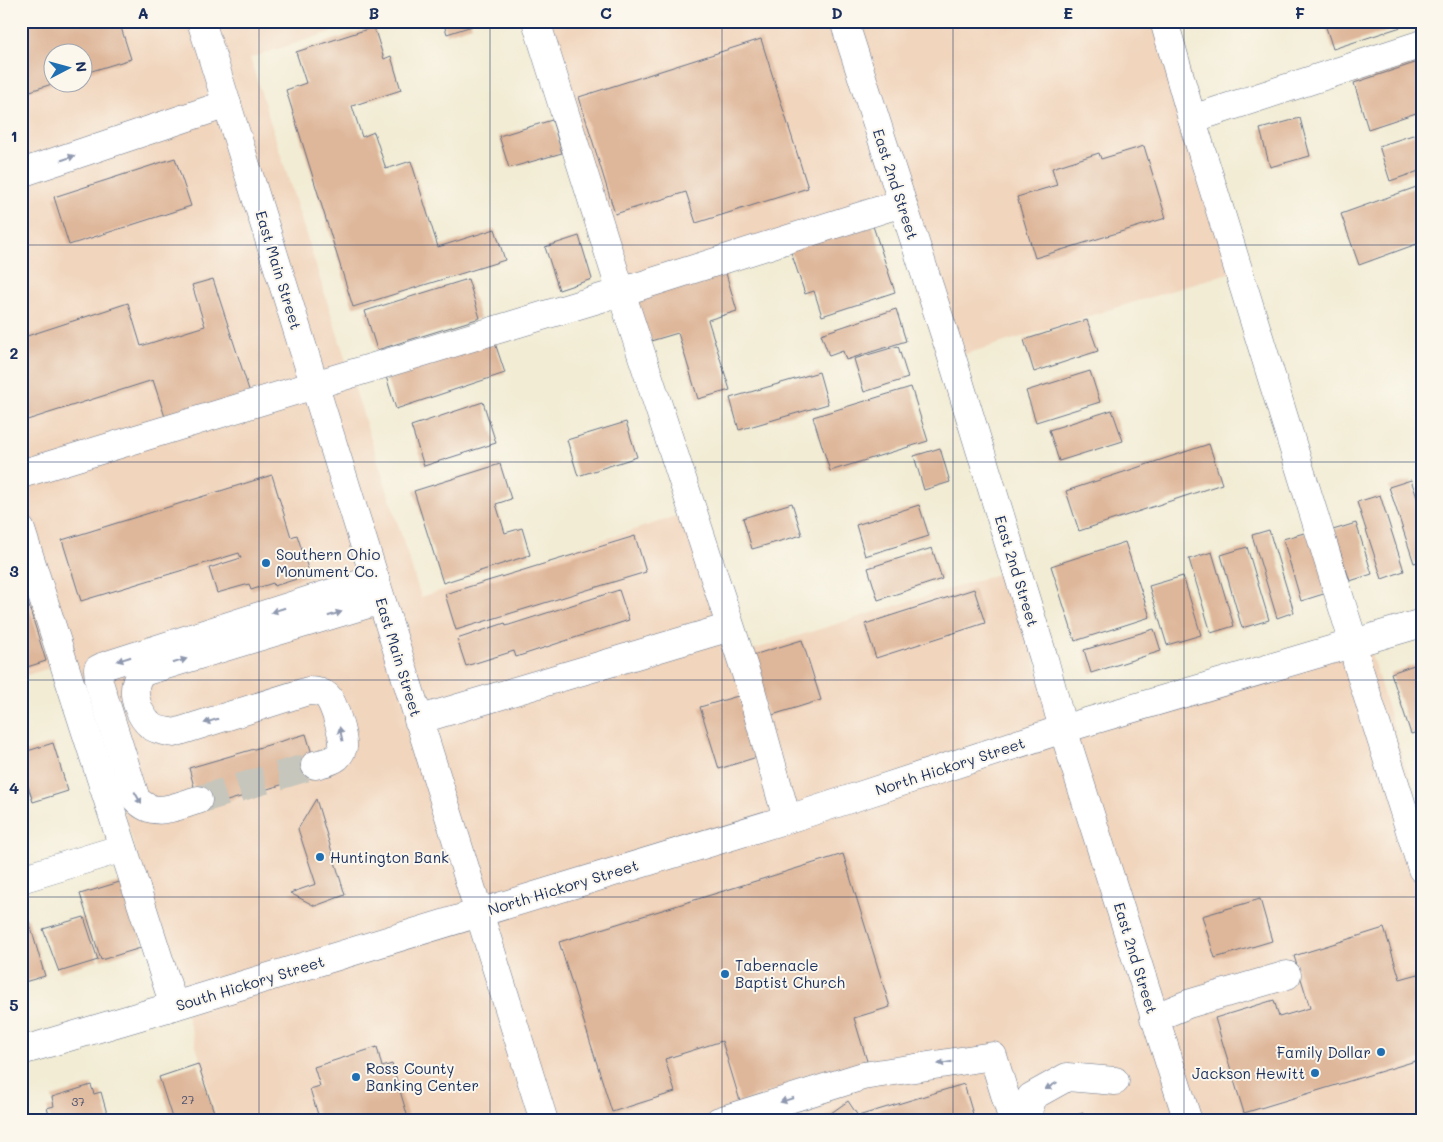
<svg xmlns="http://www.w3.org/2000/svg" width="1443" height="1142" font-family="Mali,sans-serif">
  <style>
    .built { fill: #f1d5bd; fill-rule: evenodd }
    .building { fill: #deb699 }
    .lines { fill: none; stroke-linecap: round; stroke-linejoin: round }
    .minor-tunnel { stroke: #c7c6bc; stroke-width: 28; stroke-dasharray: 28 14; stroke-linecap: butt }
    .minor-casing { stroke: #667187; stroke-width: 29 }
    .major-casing { stroke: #667187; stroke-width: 29 }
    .minor { stroke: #fff; stroke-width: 28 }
    .major { stroke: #fff; stroke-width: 28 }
    .oneway { fill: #8d97ae }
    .grid { fill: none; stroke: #1b2f5e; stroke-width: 1; stroke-opacity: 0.55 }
    .poi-dot { fill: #1f6fb2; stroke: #fbf7ec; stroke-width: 2 }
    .labels { text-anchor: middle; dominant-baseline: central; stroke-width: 4; stroke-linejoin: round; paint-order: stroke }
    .number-label { font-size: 12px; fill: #4c516d }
    .street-label { font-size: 15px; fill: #1b2f5e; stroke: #fbf7ec }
    .poi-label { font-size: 15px; fill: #1b2f5e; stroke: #fbf7ec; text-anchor: start }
    .neatline { fill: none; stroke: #1b2f5e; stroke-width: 2 }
    .grid-label { font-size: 16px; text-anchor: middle; font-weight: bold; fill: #1b2f5e }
  </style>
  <rect width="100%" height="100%" fill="#fbf7ec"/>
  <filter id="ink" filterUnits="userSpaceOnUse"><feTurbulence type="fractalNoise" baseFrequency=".02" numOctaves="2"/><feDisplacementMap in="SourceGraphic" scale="10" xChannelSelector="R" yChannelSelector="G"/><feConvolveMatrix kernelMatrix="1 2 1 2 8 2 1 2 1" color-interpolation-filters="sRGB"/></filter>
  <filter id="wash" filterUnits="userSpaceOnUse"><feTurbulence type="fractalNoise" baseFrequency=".0096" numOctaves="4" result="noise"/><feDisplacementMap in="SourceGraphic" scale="20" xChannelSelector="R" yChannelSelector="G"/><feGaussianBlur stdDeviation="1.12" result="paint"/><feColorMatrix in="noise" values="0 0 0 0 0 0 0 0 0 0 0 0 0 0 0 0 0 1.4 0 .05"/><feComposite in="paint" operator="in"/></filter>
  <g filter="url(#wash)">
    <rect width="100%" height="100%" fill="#f2ecd4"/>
    <g class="built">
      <path d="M21,21H365L250,58L421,597L684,514L730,657L1007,571L1060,741L1369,647L1422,820V1121H218L174,971L75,660L21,677ZM52,52H82V82H52Z"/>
      <polygon points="529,21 1174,21 1248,267 940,362 893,212 617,297"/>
    </g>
    <g id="blocks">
      <g class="building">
        <polygon points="21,21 119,21 131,59 82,74 82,52 52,52 52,84 21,94"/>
        <polygon points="443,21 470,21 472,26 447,34"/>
        <polygon points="1324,21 1406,21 1407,25 1333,49"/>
        <polygon points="374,27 384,59 391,56 401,90 352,106 362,137 374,132 386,169 411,161 438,247 495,229 505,260 353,307 286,90 306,83 296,52"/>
        <polygon points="761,39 808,188 696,223 686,192 615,214 579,97"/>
        <polygon points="1421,61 1422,111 1368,129 1354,83"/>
        <polygon points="1300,118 1310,156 1270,167 1260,129"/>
        <polygon points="552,120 562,153 509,168 499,136"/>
        <polygon points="1422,132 1422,170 1390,181 1379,146"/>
        <polygon points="1144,146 1166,218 1035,258 1017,197 1057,185 1052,168 1099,153 1101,159"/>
        <polygon points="175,158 191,206 69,245 54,197"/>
        <polygon points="1422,185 1422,242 1359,265 1341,214"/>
        <polygon points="872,223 895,292 822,316 814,291 805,294 790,249"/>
        <polygon points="579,236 592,279 559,290 545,247"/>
        <polygon points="725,270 737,311 708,320 730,390 698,399 678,333 644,343 631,299"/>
        <polygon points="213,279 250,393 166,420 153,380 21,422 21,338 128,303 141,346 205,326 192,285"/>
        <polygon points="468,279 480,318 377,350 365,311"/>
        <polygon points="896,309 906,341 846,360 843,351 829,356 821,334"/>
        <polygon points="1087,320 1098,351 1034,372 1024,340"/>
        <polygon points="493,337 505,373 396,409 385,373"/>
        <polygon points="898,346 908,378 864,392 854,359"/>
        <polygon points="1090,371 1100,402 1036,422 1026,391"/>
        <polygon points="819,372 828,404 739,430 730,398"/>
        <polygon points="911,387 928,441 830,471 813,417"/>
        <polygon points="483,402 496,443 424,466 411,426"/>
        <polygon points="1112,410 1123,441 1059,461 1049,430"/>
        <polygon points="626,422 637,457 578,476 567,440"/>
        <polygon points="1209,444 1222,484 1079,531 1066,491"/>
        <polygon points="940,448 950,482 924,490 914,456"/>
        <polygon points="500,464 511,499 496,504 505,533 522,528 530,555 443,583 414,491"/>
        <polygon points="272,475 291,537 297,535 310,575 274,586 273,583 251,590 249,584 217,593 209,568 241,558 239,553 81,601 62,540"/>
        <polygon points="1411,480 1422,512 1422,561 1414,563 1389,487"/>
        <polygon points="1380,495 1404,571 1382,579 1357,502"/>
        <polygon points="792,503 802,535 752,549 743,518"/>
        <polygon points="919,505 929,536 865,556 856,525"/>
        <polygon points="1356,523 1372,574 1350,581 1333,530"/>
        <polygon points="1269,530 1294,612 1277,618 1252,535"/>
        <polygon points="1311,531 1330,592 1301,601 1283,539"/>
        <polygon points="635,536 646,572 456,630 445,594"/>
        <polygon points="1125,542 1150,617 1075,641 1051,566"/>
        <polygon points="1247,547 1269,620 1242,628 1221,555"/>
        <polygon points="932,548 942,579 878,600 868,568"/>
        <polygon points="1212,552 1234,626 1211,633 1189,559"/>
        <polygon points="1183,576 1201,635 1167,645 1149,586"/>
        <polygon points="21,581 46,661 21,669"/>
        <polygon points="974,589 985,623 876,658 865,624"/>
        <polygon points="619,590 629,620 516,657 514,651 466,666 457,639 505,623 506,626"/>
        <polygon points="1154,629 1161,651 1091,673 1084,650"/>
        <polygon points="802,640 821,700 769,716 750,656"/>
        <polygon points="1414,665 1422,690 1422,731 1411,734 1391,673"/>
        <polygon points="738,696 757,757 719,769 700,707"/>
        <polygon points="306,734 318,774 200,809 189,768"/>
        <polygon points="53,743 68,791 33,802 21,764 21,753"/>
        <polygon points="316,799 345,895 315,906 290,893 316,884 298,829"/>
        <polygon points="843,854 890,1007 854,1018 867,1061 740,1101 722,1041 665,1059 675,1092 612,1112 559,942"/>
        <polygon points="123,881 144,947 101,960 80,894"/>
        <polygon points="1260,899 1272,941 1215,958 1202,916"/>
        <polygon points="84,917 98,960 59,972 43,929"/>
        <polygon points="28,918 45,976 21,983 21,920"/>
        <polygon points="1384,928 1400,979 1422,973 1422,1059 1244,1113 1215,1018 1274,1000 1279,1017 1310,1008 1294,956"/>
        <polygon points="377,1047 382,1067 392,1064 409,1121 320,1121 310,1089 320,1086 314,1067"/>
        <polygon points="198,1064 217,1121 173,1121 159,1077"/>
        <polygon points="964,1084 975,1121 820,1121 848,1101 858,1116"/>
        <polygon points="91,1085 94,1094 101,1092 109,1121 51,1121 47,1108 54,1106 52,1097"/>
        <polygon points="1083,1113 1085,1121 1060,1121 1060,1120"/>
      </g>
    </g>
  </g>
  <g filter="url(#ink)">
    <use href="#blocks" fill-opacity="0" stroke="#667187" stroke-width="1"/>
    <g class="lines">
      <polyline class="minor-tunnel" points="198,800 315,765"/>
      <defs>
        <g id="minor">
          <polyline points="536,21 621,292 750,686 787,819"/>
          <polyline points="844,21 949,348 1044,659 1063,729 1188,1121"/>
          <polyline points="1164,21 1196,133 1354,644 1357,663 1422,869"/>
          <polyline points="1192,119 1422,44"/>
          <polyline points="21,173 227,104"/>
          <polyline points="21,474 621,292 902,203"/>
          <polyline points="21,530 174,1006"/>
          <polyline points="418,720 730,627"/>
          <path d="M315,765C322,763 331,762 337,757C339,755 342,750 343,747C344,738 334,702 327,696C322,692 315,691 308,691L174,733C166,731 158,731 151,726C140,717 132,697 136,683C137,677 141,674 146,671L381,600"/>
          <path d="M198,800C176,806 154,819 136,799L99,682L98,669L104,666L375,579"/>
          <polyline points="21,879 123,848"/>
          <polyline points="1154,1018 1188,1004 1287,975"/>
          <polyline points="21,1051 174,1006 807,813 1063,729 1422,623"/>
          <polyline points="719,1121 863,1076 993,1056 1013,1121"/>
          <polyline points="1027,1121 1031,1097 1067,1077 1115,1081"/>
        </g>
        <polyline id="major" points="201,21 544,1121"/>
      </defs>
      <use href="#minor" class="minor-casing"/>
      <use href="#major" class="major-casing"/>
      <use href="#minor" class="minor"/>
      <use href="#major" class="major"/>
    </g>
    <defs><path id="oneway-solid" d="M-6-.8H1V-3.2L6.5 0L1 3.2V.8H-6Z" transform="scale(1.25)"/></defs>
    <g class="oneway">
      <use href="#oneway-solid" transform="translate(68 158) rotate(-19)"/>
      <use href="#oneway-solid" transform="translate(278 610) rotate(162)"/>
      <use href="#oneway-solid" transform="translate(335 614) rotate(-17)"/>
      <use href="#oneway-solid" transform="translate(124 659) rotate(162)"/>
      <use href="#oneway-solid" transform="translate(180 661) rotate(-17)"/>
      <use href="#oneway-solid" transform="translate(211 721) rotate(163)"/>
      <use href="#oneway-solid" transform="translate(341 734) rotate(-102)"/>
      <use href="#oneway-solid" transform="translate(138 798) rotate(61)"/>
      <use href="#oneway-solid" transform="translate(945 1063) rotate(171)"/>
      <use href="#oneway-solid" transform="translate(1051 1086) rotate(150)"/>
      <use href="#oneway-solid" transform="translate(787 1100) rotate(162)"/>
    </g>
  </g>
  <path class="grid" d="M259,21V1121M490,21V1121M722,21V1121M953,21V1121M1184,21V1121M21,245H1422M21,462H1422M21,680H1422M21,897H1422"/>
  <g class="poi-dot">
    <circle cx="266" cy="563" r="5"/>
    <circle cx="320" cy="857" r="5"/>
    <circle cx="725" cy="974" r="5"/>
    <circle cx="1381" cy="1052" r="5"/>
    <circle cx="1315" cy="1073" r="5"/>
    <circle cx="356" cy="1077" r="5"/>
  </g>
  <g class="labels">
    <g class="number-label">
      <text x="188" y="1099">27</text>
      <text x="78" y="1101">37</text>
    </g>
    <g class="street-label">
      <text transform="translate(896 184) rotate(72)">East 2nd Street</text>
      <text transform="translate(279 270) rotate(73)">East Main Street</text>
      <text transform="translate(1017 571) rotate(73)">East 2nd Street</text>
      <text transform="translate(399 657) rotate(73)">East Main Street</text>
      <text transform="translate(950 766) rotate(-18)">North Hickory Street</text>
      <text transform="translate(563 887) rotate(-17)">North Hickory Street</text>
      <text transform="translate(1136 958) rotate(73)">East 2nd Street</text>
      <text transform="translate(250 983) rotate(-17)">South Hickory Street</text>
    </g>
    <g class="poi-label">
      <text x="276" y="554">Southern Ohio<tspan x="276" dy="17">Monument Co.</tspan></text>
      <text x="330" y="857">Huntington Bank</text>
      <text x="735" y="965">Tabernacle<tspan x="735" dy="17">Baptist Church</tspan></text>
      <text x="1371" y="1052" text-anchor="end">Family Dollar</text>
      <text x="366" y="1068">Ross County<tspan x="366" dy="17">Banking Center</tspan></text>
      <text x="1305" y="1073" text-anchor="end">Jackson Hewitt</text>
    </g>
  </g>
  <rect width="1443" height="1142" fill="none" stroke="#fbf7ec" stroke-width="55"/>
  <g transform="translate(68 68) rotate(84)"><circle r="24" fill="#fbf7ec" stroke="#a1a7b3"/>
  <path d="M0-4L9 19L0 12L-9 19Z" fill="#1f6fb2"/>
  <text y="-8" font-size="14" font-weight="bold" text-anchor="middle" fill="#1b2f5e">N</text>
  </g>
  <rect x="28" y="28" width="1388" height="1086" class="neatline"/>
  <g class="grid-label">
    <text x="143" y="19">A</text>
    <text x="374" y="19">B</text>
    <text x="606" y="19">C</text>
    <text x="837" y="19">D</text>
    <text x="1068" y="19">E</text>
    <text x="1300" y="19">F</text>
    <text x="14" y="142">1</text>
    <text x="14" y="359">2</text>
    <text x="14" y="577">3</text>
    <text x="14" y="794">4</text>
    <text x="14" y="1011">5</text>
  </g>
</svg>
